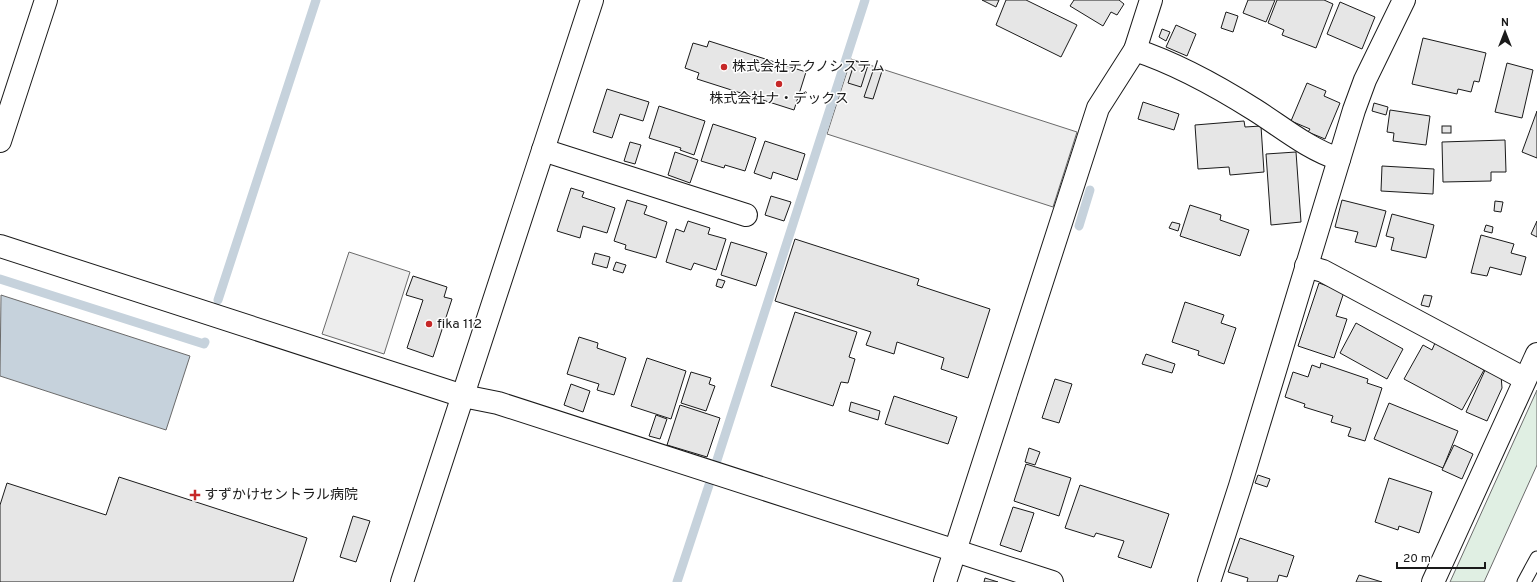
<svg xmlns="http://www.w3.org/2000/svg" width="1537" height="582" font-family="Overpass,'Noto Sans JP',sans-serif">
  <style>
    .green { fill: #e0efe3; stroke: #6a6a6a }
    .parking { fill: #ededed; stroke: #6a6a6a }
    .water { fill: #c6d2dc; stroke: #6a6a6a }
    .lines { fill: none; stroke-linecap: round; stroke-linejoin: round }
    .stream { stroke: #c6d2dc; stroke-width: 9 }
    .building { fill: #e6e6e6; stroke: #1a1a1a }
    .service-casing { stroke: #1a1a1a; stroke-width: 15 }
    .minor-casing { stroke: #1a1a1a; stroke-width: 24 }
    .tertiary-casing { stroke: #1a1a1a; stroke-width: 24 }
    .service { stroke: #fff; stroke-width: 13 }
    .minor { stroke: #fff; stroke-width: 22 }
    .tertiary { stroke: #fff; stroke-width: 22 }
    .poi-dot { fill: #c62828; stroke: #fff; stroke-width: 1.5 }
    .labels { text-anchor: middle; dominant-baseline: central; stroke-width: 3; stroke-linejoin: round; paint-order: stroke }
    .poi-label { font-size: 14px; fill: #1a1a1a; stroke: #fff; text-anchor: start }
  </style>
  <rect width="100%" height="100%" fill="#fff"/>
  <polygon class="green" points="1537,390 1537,465 1484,582 1450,582"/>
  <g class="parking">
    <polygon points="851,59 1077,132 1053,207 827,134"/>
    <polygon points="349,252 410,272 384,354 322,334"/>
  </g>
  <polygon class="water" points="1,295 190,356 166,430 0,376"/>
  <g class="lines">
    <g class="stream">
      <polyline points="1079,226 1090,190"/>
      <polyline points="0,279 204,344 205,342"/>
      <polyline points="218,300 316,0"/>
      <polyline points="717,460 865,0"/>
      <polyline points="677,582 709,485"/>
    </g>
  </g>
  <g class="building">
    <polygon points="982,0 999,0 996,7"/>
    <polygon points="1006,0 1026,0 1077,25 1061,57 996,25"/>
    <polygon points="1074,0 1119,0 1124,4 1117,15 1111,12 1103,26 1070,6"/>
    <polygon points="1248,0 1275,0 1266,22 1243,13"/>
    <polygon points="1277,0 1324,0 1333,4 1316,48 1282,35 1284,30 1268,23"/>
    <polygon points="1340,2 1375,17 1362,49 1327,34"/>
    <polygon points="1226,12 1238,16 1233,32 1221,28"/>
    <polygon points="1176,25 1196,34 1187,56 1166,47"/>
    <polygon points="1162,29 1170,32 1166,41 1159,37"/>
    <polygon points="1423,38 1486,53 1479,82 1474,81 1471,92 1458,89 1457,94 1412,84"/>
    <polygon points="709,41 806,72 794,110 697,79 699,73 685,68 693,43 707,47"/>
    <polygon points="855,61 868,65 861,87 848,83"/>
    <polygon points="1507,63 1533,70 1522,118 1495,112"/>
    <polygon points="874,68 882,71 873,99 864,97"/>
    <polygon points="1307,83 1326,91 1324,96 1340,103 1325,139 1308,132 1310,129 1291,121"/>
    <polygon points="607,89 649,102 643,121 620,114 612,138 593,132"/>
    <polygon points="1143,102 1179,114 1174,130 1138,119"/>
    <polygon points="1374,103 1388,107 1386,115 1372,111"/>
    <polygon points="659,106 705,121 694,155 680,150 681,148 649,138"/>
    <polygon points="1390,110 1430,116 1426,145 1393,141 1394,133 1387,132"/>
    <polygon points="1537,111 1537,158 1522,152"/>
    <polygon points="1244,121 1245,127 1261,126 1264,172 1230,175 1229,167 1198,169 1195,125"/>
    <polygon points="713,124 756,138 745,171 725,165 724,168 701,161"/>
    <rect x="1442" y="126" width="9" height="7"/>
    <polygon points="1505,140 1506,172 1491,172 1491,181 1443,182 1442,142"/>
    <polygon points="765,141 805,154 797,180 773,172 771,179 754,173"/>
    <polygon points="630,142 641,145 635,164 624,161"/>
    <polygon points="675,152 698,160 690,183 668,175"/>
    <polygon points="1296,152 1301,222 1271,225 1266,154"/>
    <polygon points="1382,166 1434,169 1433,194 1381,191"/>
    <polygon points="571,188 584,192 582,197 615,208 607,233 583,226 580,238 557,231"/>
    <polygon points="771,196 791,202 784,221 765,215"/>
    <polygon points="627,200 647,206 644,214 667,222 656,258 625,249 626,245 614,241"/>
    <polygon points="1342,200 1386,211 1376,247 1355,242 1358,232 1335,227"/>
    <polygon points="1495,201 1503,202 1501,212 1494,211"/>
    <polygon points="1190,205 1221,215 1220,220 1249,230 1240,256 1180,236"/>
    <polygon points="1392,214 1434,225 1426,258 1391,250 1394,238 1386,236"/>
    <polygon points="688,221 710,228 708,234 726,239 716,270 694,263 691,270 666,262 676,229 684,232"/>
    <polygon points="1537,221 1537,237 1531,234"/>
    <polygon points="1172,222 1180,224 1178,231 1169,228"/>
    <polygon points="1486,225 1493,227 1492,233 1484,231"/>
    <polygon points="1481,235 1514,244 1511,253 1526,257 1521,275 1490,267 1487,276 1471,273"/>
    <polygon points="795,239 919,279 917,285 990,309 968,378 941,369 944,358 897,342 894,354 866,345 871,332 775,301"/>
    <polygon points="731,242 767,253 756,286 721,275"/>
    <polygon points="595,253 610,257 607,268 592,264"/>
    <polygon points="616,262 626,265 623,273 613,270"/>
    <polygon points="413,276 447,287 444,297 452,299 433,357 407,348 423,300 406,295"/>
    <polygon points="718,279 725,281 722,288 716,286"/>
    <polygon points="1319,283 1344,292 1336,316 1347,319 1334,358 1298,346"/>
    <polygon points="1424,295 1432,296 1429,307 1421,305"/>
    <polygon points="1185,302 1224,315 1221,323 1236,328 1224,364 1198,355 1199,351 1172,342"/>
    <polygon points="795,312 857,332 849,357 855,359 848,383 841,382 833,406 771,386"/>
    <polygon points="1356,323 1403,349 1387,379 1340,353"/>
    <polygon points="579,337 598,343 597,348 626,358 614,395 597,390 599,384 567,374"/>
    <polygon points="1435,343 1484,370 1462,410 1404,379 1423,345 1432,350"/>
    <polygon points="1146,354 1175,364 1172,373 1142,364"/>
    <polygon points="647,358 686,371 671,419 631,406"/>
    <polygon points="1321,363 1368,379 1367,383 1382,388 1365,441 1348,436 1351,428 1331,422 1333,416 1304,407 1305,404 1285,397 1293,372 1308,377 1312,365 1320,368"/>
    <polygon points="1486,368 1501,375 1502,388 1487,421 1466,412"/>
    <polygon points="691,372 711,378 709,384 715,386 706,411 681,403"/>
    <polygon points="1055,379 1072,384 1059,423 1042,418"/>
    <polygon points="571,384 590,391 583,412 564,405"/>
    <polygon points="894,396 957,417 948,444 885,424"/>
    <polygon points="851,402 880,411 878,420 849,411"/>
    <polygon points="1389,403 1458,431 1443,468 1374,439"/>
    <polygon points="680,405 720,418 707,457 667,445"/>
    <polygon points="656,415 667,419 660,439 649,436"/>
    <polygon points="1454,445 1473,454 1462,479 1442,470"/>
    <polygon points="1029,448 1040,452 1035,465 1025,462"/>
    <polygon points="1026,464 1071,478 1059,516 1014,501"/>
    <polygon points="1258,475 1270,479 1267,487 1255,483"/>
    <polygon points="119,477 307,538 293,582 0,582 0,505 7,483 106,515"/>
    <polygon points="1389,478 1432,492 1419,533 1399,526 1398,530 1375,522"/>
    <polygon points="1080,485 1169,514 1151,568 1118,557 1124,541 1096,533 1094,537 1065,528"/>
    <polygon points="1013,507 1034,513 1021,552 1000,545"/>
    <polygon points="353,516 370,521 356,562 340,557"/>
    <polygon points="1240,538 1294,556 1287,577 1279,575 1277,582 1247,582 1248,578 1228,572"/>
    <polygon points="1359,575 1382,582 1356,582"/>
    <polygon points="985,578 998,582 984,582"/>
  </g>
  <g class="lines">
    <defs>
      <polyline id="service" points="1524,582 1537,558"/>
      <g id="minor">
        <path d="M1135,50C1178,64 1217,86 1255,110C1282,127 1308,149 1339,159"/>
        <polyline points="0,141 46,0"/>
        <polyline points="543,150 746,215"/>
        <polyline points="0,246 463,396 498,403 1052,582"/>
        <polyline points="1306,266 1323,271 1525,379"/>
        <polyline points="945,582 1098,108 1135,50 1151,0"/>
        <polyline points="1209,582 1240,486 1354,110 1365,80 1404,0"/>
        <polyline points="1433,582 1537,354"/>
      </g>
      <polyline id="tertiary" points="402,582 592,0"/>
    </defs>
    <use href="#service" class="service-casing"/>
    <use href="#minor" class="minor-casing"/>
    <use href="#tertiary" class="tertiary-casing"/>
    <use href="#service" class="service"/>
    <use href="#minor" class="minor"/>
    <use href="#tertiary" class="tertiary"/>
  </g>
  <g class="poi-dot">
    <circle cx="724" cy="67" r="4"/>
    <circle cx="779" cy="84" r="4"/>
    <circle cx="429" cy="324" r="4"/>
    <path d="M193 489h4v4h4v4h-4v4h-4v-4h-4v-4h4z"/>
  </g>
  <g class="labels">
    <g class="poi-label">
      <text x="732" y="67">株式会社テクノシステム</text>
      <text x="779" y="99" text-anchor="middle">株式会社ナ・デックス</text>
      <text x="437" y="324">fika 112</text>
      <text x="204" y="495">すずかけセントラル病院</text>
    </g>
  </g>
  <g transform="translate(1505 32)" stroke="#ffffff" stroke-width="3" paint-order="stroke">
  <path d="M0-3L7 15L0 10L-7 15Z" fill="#1a1a1a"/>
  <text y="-6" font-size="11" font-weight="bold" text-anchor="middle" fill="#1a1a1a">N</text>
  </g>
  <path d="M1397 562v6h88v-6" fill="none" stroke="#1a1a1a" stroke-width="2"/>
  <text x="1403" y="562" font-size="12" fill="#1a1a1a" stroke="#ffffff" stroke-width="3" paint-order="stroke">20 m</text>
</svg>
